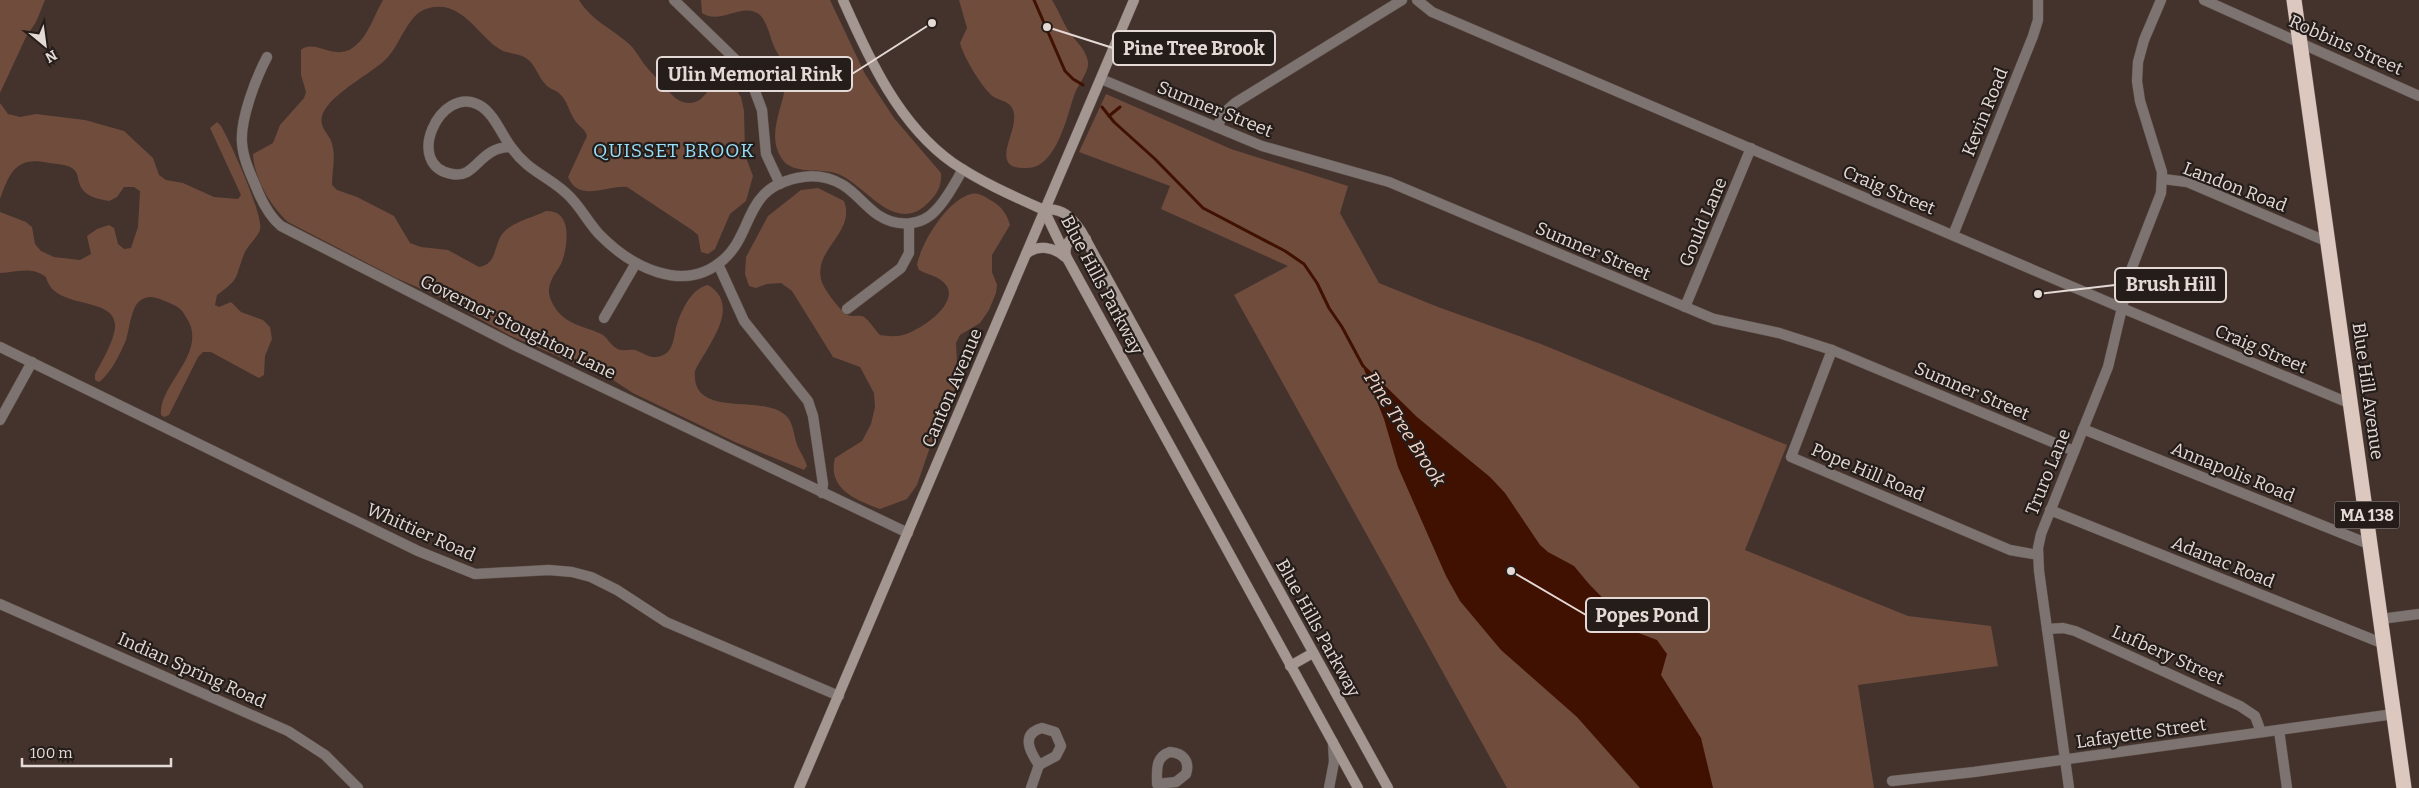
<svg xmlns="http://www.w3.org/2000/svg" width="2419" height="788" font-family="Bitter,serif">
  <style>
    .green { fill: #704c3d }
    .water { fill: #401100 }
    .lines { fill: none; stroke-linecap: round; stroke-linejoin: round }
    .stream { stroke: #401100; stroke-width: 3 }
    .street-casing { stroke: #60514a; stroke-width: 11 }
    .secondary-casing { stroke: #60514a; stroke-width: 11 }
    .highway-casing { stroke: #60514a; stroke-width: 16 }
    .street { stroke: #7d7471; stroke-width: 10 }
    .secondary { stroke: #a49791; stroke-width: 10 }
    .highway { stroke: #ddc8c0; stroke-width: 15 }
    .labels { text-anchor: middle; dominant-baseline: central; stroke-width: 4.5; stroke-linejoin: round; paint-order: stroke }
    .shield { fill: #241d1a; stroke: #aaa19d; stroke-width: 1 }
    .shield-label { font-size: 16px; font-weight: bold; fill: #e4d9d5 }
    .street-label { font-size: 18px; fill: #e4d9d5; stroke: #241d1a }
    .neighbourhood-label { font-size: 19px; letter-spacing: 1px; fill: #98dffa; stroke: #241d1a }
    .water-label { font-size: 19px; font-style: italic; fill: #f8d5c7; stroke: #241d1a }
    .leader { fill: none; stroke: #e4d9d5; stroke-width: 2 }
    .callout-dot { fill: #e4d9d5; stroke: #241d1a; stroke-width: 2 }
    .callout { fill: #241d1a; stroke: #e4d9d5; stroke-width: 2 }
    .callout-label { font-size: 19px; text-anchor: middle; font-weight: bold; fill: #e4d9d5 }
  </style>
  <rect width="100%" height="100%" fill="#43332c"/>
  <g class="green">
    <polygon points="0,0 45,0 36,22 26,37 0,93"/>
    <path d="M383,0H579C591,20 611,28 628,43C635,49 639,57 644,64C650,72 658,79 665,87C671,94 678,103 689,103C707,103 709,81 724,77L733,85L741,97L744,111L745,155L753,176L746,201L730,214L715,249L708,254L701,252L698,235L692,230L627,187C607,185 579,203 568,177L587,136C585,129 581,128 576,122C569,113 568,101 559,93C555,90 550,89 546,85C538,77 536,65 526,58C519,53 509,54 501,50C477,36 463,0 429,8C407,13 401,45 386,59C371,74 328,95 322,116C319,129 330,134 332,144C336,157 332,171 332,185L337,190L357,197L394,216L410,243L421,247L448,250L479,267C498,264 493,245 503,233C512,222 534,217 546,211C572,210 568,242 563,259C560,269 550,277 549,289C548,297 554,307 559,313C571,326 588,327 603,335C608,339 611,345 616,348C621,352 629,349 635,350C642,352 648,358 657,357C675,354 673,337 677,324C682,309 692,288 708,285C743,306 707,346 695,371C691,419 759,394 784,414C795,422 793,438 799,449C802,455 805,459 807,466L804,470L735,442L633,393L613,380L511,336L440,297L396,278L288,222C270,206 254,178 253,154L273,143L280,125L304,98L306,92L301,75V50C315,38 335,63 355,46C369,35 374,15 383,0Z"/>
    <path d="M701,0H830L865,74L894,118L941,173C942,186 937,194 928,203C895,236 866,185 838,174C820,167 794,176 782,159C764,132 787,104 786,75C786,62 777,55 773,44C770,36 767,23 761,16C744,0 721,26 702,13Z"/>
    <path d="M959,0H1052C1059,11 1063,23 1070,33C1077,43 1086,49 1088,62C1089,72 1079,83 1075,93C1067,115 1057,168 1027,168C1023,168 1016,168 1012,166C994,155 1025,122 1010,105C1006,101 999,100 994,97C983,90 963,56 960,43L967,28Z"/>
    <polygon points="1106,94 1231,149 1348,186 1340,213 1379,283 1438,307 1541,344 1787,445 1745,550 1908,616 1991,626 1998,666 1858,685 1874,788 1507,788 1234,295 1288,266 1161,209 1170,186 1079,152"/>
    <path d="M0,103L8,114L20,117L36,114L85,120L124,131L153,158L159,175L166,180L183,183L214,197L238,199L241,195L210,128L217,122L221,126C230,141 264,216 260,230C257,238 249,244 245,252C234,278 242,277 217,295L215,305L219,307L231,302L241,312L263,320L270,327L272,339L265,356L264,375L259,378L211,352H203L198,357L169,415L164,417L161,415C158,384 210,352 186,317C183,312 181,309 176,306C169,303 158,297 150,297C144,297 138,301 135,307C130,317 129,330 126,340C120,354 111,373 99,382L95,380V374C102,361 113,343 115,328C118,294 54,312 46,277C31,266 18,272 0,273V212L26,222L32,227L35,244L41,251L54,257L80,260L91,254L87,236L97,229L109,225L114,228L118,244L124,249L131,248L138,227L140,191L134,187H124L117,197L109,201C98,199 85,197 80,185C77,178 79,173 72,168C66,164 56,164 49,163C16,156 10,172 0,199Z"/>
    <path d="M818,188L844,201C856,232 814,249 821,279C822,287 839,309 846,314C851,318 858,314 864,317C870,321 875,330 880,335C888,336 895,337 903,335C919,331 960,304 946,285C939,276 928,275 919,270L917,265C921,243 947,200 971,194C979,192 985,197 992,201C1002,207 1007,214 1010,225L992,255V272L997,285L996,293L989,310L980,323L960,335L956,343L958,380L943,426L929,450L917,485L907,499L880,509C856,500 827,489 835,458L862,441L871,424L875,407L874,393L860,367L833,357L792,291L781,283L767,284L756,288L749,286L745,274L746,257L768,216L801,190Z"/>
  </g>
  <polygon class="water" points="1361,362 1417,417 1490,477 1505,493 1540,545 1548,552 1574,566 1589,584 1636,632 1657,640 1667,654 1661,675 1701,738 1713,788 1640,788 1577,717 1501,650 1460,601 1446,576 1398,467 1384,419"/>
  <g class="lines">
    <g class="stream">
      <polyline points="1034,0 1065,71 1073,79 1083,85"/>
      <polyline points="1102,107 1114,122 1155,159 1203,208 1285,251 1304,264 1317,283 1329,308 1342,327 1363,366"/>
      <polyline points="1109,116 1120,107"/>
    </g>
    <defs>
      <g id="street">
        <polyline points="674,0 736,60 750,78 762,110 766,154 780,184"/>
        <polyline points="1417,0 1432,12 2122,308 2351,404"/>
        <polyline points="2204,0 2419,96"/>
        <path d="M267,57C256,78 240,119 242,143C243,158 250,173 256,187C262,202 269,216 281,226L514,345L908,533"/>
        <polyline points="1101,79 1262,146 1389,182 1714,319 1779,333 1832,350 2074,451"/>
        <polyline points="1217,127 1224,113 1235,103 1402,0"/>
        <path d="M511,147C502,135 493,112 479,105C440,84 403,166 452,174C477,179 478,147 511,147C528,171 546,175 566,193C579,204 587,221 599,234C630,266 683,295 723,260C756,231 742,186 803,177C817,175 831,178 843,185C856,193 865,206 878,215C896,227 921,227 936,210C947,199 955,183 963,169"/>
        <polyline points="2163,179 2187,182 2328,242"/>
        <polyline points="1953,235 2033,36 2038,20 2038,0"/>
        <polyline points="718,264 744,321 808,401 813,416 823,484 822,493"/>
        <polyline points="1685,307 1751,148"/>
        <polyline points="847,309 901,268 909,253 909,224"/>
        <polyline points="604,318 636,263"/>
        <polyline points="0,347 418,551 475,574 549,570 572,572 591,577 617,590 666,622 839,696"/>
        <polyline points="1832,350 1791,457 2010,550 2038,555"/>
        <polyline points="0,420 32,362"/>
        <polyline points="2083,429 2371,545"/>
        <polyline points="2050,510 2384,644"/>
        <polyline points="0,604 288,731 325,755 358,788"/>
        <polyline points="2381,619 2419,614"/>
        <polyline points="2047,629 2063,628 2075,631 2240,706 2255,716 2261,732"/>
        <path d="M1042,728L1055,732L1061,746L1056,756L1039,765C1030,752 1020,734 1042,728Z"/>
        <polyline points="2279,730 2287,788"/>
        <path d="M1170,752C1184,753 1190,762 1186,774L1176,782L1157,784C1157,770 1155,757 1170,752Z"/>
        <polyline points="1892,781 1974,772 2394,714"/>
        <polyline points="1031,788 1039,765"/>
        <polyline points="1329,788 1334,762 1333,742"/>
        <polyline points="2069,788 2039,571 2038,548 2041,534 2108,367 2131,270 2161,193 2162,172 2140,101 2137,81 2138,62 2144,40 2161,0"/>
      </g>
      <g id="secondary">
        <path d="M843,0C869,59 899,125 953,163C981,182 1013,196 1044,210"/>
        <path d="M1044,210C1062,207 1072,218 1081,231L1388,788"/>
        <polyline points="1044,210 1067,258 1358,788"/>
        <path d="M1026,254C1038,244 1054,247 1065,257"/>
        <path d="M1066,256C1064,247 1067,241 1075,237L1086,239"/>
        <polyline points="1290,666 1313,653"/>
        <polyline points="799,788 1134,0"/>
      </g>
      <polyline id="highway" points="2294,0 2404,788"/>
    </defs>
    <use href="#street" class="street-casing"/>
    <use href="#secondary" class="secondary-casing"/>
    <use href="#highway" class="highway-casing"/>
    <use href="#street" class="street"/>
    <use href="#secondary" class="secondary"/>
    <use href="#highway" class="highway"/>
  </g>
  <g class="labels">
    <rect class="shield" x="2334.5" y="501.5" width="65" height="27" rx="4"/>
    <g class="shield-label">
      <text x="2367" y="515">MA 138</text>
    </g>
    <g class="street-label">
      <text transform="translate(2346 45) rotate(24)">Robbins Street</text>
      <text transform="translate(1215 109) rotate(22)">Sumner Street</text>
      <text transform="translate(1985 112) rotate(-68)">Kevin Road</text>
      <text transform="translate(2235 187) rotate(21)">Landon Road</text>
      <text transform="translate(1889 190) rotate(23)">Craig Street</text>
      <text transform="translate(1703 222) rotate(-67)">Gould Lane</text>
      <text transform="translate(1593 251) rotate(23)">Sumner Street</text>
      <text transform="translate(1102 285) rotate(62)">Blue Hills Parkway</text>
      <text transform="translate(518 327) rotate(26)">Governor Stoughton Lane</text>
      <text transform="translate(2261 349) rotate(23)">Craig Street</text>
      <text transform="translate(952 388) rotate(-67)">Canton Avenue</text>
      <text transform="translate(1972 391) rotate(23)">Sumner Street</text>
      <text transform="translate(2368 391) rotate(82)">Blue Hill Avenue</text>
      <text transform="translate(1868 472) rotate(23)">Pope Hill Road</text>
      <text transform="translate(2048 472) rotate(-68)">Truro Lane</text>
      <text transform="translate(2233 472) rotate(22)">Annapolis Road</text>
      <text transform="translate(421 532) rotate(24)">Whittier Road</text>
      <text transform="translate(2223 562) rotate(22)">Adanac Road</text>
      <text transform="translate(1318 628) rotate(61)">Blue Hills Parkway</text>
      <text transform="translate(2168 655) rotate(24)">Lufbery Street</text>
      <text transform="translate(192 670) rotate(24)">Indian Spring Road</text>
      <text transform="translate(2141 733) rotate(-8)">Lafayette Street</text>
    </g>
    <g class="neighbourhood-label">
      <text x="674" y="150">QUISSET BROOK</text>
    </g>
    <g class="water-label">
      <text transform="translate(1405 429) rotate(57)">Pine Tree Brook</text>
    </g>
  </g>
  <path class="leader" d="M1047 27L1113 48M932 23L852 74M2038 294L2115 285M1511 571L1586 615"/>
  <g class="callout-dot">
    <circle cx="1047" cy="27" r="5"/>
    <circle cx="932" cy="23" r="5"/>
    <circle cx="2038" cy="294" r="5"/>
    <circle cx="1511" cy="571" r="5"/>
  </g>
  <g class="callout">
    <rect x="1113" y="31" width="162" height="34" rx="5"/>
    <rect x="657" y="57" width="195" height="34" rx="5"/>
    <rect x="2115" y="268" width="111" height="34" rx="5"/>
    <rect x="1586" y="598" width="123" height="34" rx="5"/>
  </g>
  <g class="callout-label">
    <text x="1194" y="55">Pine Tree Brook</text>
    <text x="755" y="81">Ulin Memorial Rink</text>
    <text x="2171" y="291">Brush Hill</text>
    <text x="1647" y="622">Popes Pond</text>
  </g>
  <g transform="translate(45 45) rotate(151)" stroke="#241d1a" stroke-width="4" paint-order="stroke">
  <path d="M0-4L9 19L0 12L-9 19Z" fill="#e4d9d5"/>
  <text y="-8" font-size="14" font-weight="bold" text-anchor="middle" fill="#e4d9d5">N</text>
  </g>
  <path d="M22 758v8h149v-8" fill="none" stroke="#e4d9d5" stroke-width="2.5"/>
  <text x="30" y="758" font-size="15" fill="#e4d9d5" stroke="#241d1a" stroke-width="4" paint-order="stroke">100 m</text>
</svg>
